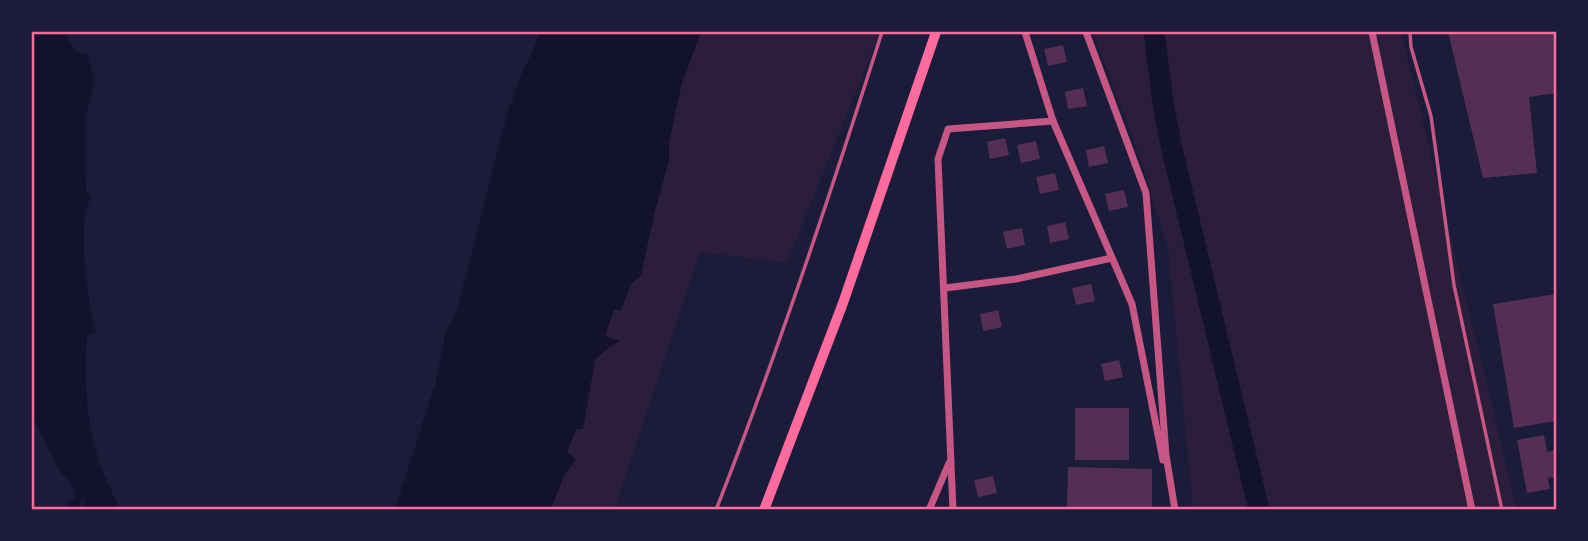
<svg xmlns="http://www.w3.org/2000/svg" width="1588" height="541" font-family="Raleway,sans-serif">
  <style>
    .green { fill: #2a1e3b }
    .water { fill: #12122b }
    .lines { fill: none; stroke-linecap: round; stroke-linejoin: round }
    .river { stroke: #12122b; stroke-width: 21 }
    .building { fill: #542f53 }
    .service { stroke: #c65784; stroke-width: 3.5 }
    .minor { stroke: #c65784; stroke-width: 7 }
    .secondary { stroke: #ff6b9d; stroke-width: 10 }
    .neatline { fill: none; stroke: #ff6b9d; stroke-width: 2.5 }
  </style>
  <rect width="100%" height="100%" fill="#1b1b3a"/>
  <g class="green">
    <polygon points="697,32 880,32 787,263 700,252 615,509 533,510"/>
    <polygon points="1093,32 1401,32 1517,509 1193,509 1168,249 1140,158"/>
  </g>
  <g class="water">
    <path d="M32,32H65L76,52L88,55L94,81L85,122L86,192L92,197C74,217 89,306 96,333L87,337C84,378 86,418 98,458C103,475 113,492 119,509H84L85,496L76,509H66L67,504L75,498L74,488L60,471L35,422L34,414L32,415Z"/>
    <path d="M540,32H701L682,83L669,143V160L654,215L641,275L631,284L621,310H614L605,336L620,341L609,347L595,360L583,429H576L567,452L576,459L564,476L551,509H395L435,385L445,335L457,310L509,107C515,98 514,89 519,80C526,63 535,49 540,32Z"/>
  </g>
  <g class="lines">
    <polyline class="river" points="1154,32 1163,103 1171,145 1259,510"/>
  </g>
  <g class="building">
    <polygon points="1448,32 1556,32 1556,93 1529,97 1537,173 1483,178"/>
    <polygon points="1063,45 1067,62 1048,66 1044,49"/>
    <polygon points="1083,88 1087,106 1068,109 1065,92"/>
    <polygon points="1005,138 1009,155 990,159 987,142"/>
    <polygon points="1036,141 1040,159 1021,163 1017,145"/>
    <polygon points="1104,146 1108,163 1089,167 1086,150"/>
    <polygon points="1055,173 1059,190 1040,194 1036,177"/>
    <polygon points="1124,190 1128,207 1109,211 1105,194"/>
    <polygon points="1065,222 1069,239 1050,243 1047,226"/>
    <polygon points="1022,228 1025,245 1007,249 1003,232"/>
    <polygon points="1091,284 1095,301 1076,305 1072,288"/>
    <polygon points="1556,294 1556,421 1514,428 1493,304"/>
    <polygon points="998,310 1002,327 983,331 980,314"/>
    <polygon points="1119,360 1123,377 1105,381 1101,364"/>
    <rect x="1075" y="408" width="54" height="52"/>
    <polygon points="1544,435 1547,452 1556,450 1556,477 1548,478 1550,489 1527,493 1517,440"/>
    <polygon points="1068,467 1152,469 1152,510 1067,510"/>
    <polygon points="993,476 997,493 978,497 974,480"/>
  </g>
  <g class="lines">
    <g class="service">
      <polyline points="1410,32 1411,47 1431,116 1454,285 1502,510"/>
      <path d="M716,510C778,352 831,192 882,32"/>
    </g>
    <g class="minor">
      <polyline points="1025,32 1053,121 1132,304 1163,460"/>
      <polyline points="1086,32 1146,193 1166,455 1175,510"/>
      <polyline points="1372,32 1472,510"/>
      <polyline points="945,288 1016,279 1112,258"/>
      <polyline points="929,510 949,463"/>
      <polyline points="953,510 938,159 948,129 1053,121"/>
    </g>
    <polyline class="secondary" points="764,510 843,303 936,32"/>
  </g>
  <rect width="1588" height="541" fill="none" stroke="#1b1b3a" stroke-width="66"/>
  <rect x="33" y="33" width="1522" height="475" class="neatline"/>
</svg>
